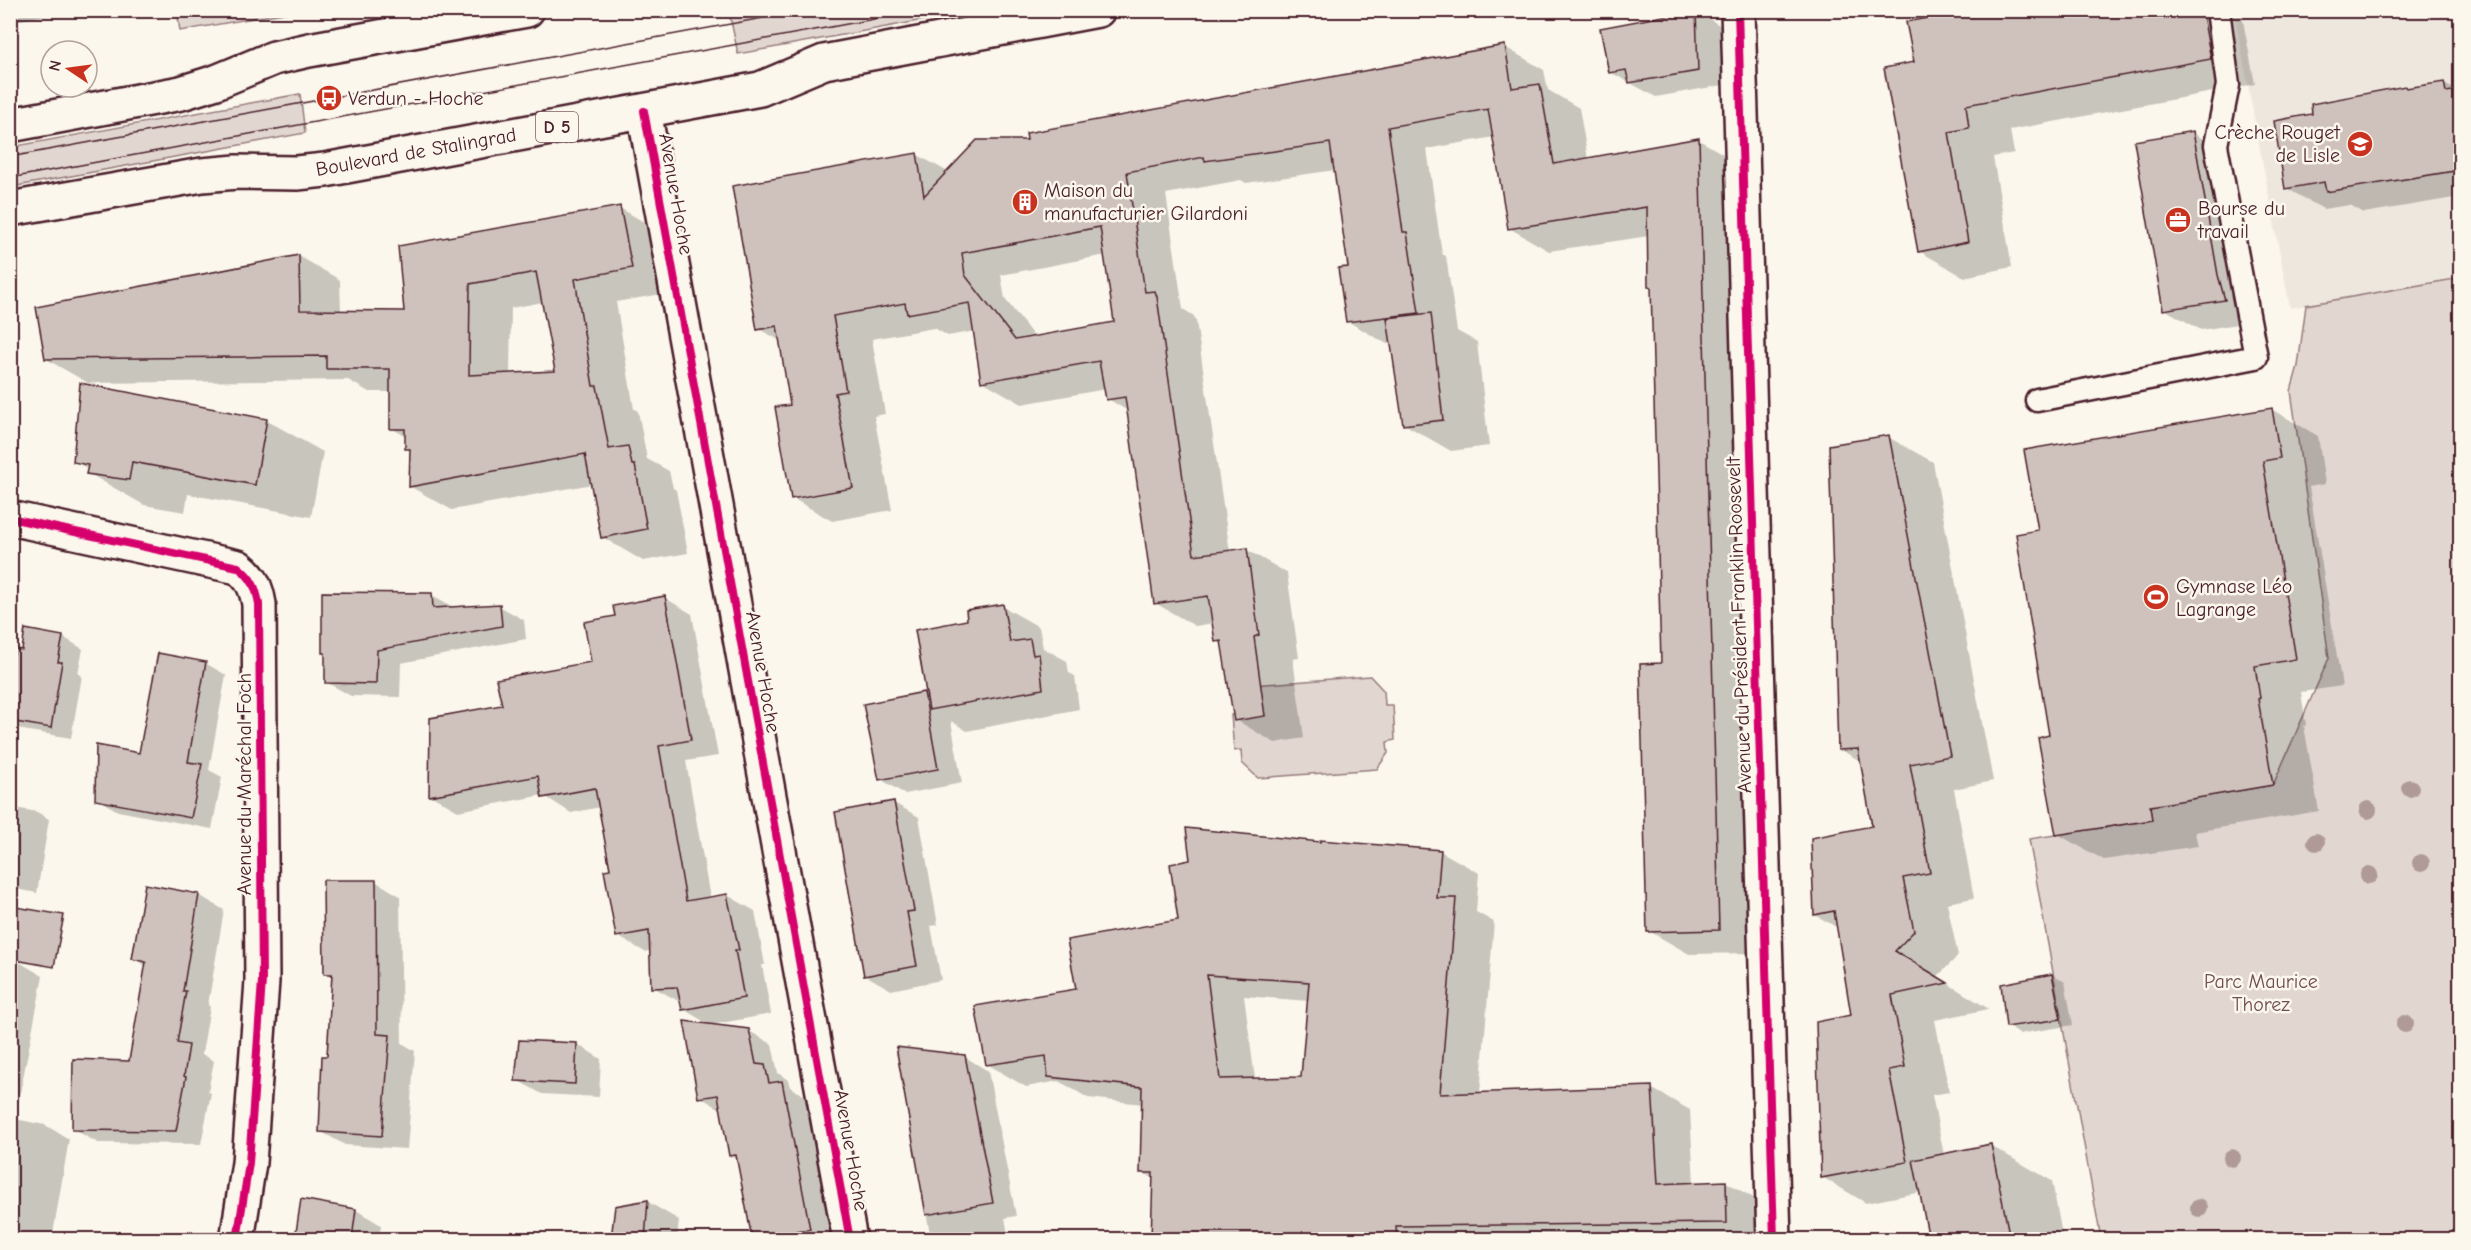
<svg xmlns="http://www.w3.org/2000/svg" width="2471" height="1250" font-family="'Comic Neue',sans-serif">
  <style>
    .built { fill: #eee7de }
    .green { fill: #e2d7d0; stroke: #967b7e; stroke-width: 1.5 }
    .shadow { fill: #0003; fill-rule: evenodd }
    .building { fill: #cfc2bc; stroke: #4a1f2b; stroke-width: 1.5; fill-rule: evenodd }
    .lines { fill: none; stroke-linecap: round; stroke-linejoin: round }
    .lane-casing { stroke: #4a1f2b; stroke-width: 27 }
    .street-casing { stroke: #4a1f2b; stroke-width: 38 }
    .secondary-casing { stroke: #4a1f2b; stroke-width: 38 }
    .primary-casing { stroke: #4a1f2b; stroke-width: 38 }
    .lane { stroke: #fbf7ec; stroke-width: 22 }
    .street { stroke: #fbf7ec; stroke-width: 33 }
    .secondary { stroke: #fbf7ec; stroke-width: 33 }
    .primary { stroke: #fbf7ec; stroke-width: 33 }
    .tram { stroke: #4a1f2b; stroke-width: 1.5 }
    .cycleway-casing { stroke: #fbf7ec; stroke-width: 11 }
    .cycleway { stroke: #d6006c; stroke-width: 8 }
    .tree { fill: #af9a98 }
    .labels { text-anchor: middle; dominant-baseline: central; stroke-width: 5; stroke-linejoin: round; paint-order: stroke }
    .shield { fill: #fbf7ec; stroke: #7f6065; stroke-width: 1.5 }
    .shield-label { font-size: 18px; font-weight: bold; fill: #4a1f2b }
    .poi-label { font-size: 20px; fill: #4a1f2b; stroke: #fbf7ec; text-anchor: start }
    .street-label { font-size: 20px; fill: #4a1f2b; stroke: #fbf7ec }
    .park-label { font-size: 20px; fill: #704d54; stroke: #fbf7ec }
  </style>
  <rect width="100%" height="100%" fill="#fbf7ec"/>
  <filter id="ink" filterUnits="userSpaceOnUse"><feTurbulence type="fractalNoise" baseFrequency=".0167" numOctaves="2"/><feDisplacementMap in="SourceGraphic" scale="12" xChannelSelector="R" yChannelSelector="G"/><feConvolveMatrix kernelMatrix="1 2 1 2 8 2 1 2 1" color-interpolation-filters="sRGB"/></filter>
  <g filter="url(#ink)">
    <polygon class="built" points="2234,11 2460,11 2460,278 2290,308"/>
    <g class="green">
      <polygon points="177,10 295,10 295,11 180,31"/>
      <polygon points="762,11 762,10 973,11 738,54 730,16"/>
      <polygon points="300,94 305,133 11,187 11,147"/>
      <polygon points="2460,278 2460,1239 2101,1239 2029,839 2151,820 2150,806 2273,785 2329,658 2291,391 2298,366 2306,305"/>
      <polygon points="1370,676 1384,691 1385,705 1393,705 1395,740 1387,742 1388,753 1377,769 1258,778 1242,763 1241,750 1234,751 1231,715 1239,714 1252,685"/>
    </g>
    <g class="shadow">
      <polygon points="10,10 77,10 10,22"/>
      <polygon points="1977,10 2241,10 2255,84 2010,130 2014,153 1993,157 2012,267 1964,277 1919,251 1916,63"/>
      <polygon points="1696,11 1721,26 1723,85 1656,97 1610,72 1602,29"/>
      <path d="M1505,47L1544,70L1548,90L1579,108L1588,159L1699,140L1739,163L1759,953L1689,954L1649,931L1662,664L1653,287L1649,236L1549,251L1509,228L1494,137L1427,149L1442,254L1446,256L1457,331L1477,342L1489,446L1451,451L1404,424L1393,344H1387L1347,321L1349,268L1335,170L1246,183L1241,180L1166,194L1183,309L1194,316L1196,321L1230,552L1247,550L1287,573L1299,658L1293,659L1304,738L1275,743L1236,720L1223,645L1217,641L1214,623L1195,626L1155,603L1128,411L1108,399L1106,389L1022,404L982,381L975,331L948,336L934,328L872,339L885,414L874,416L892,510L832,521L792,498V406L781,341L759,329L916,154L948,172L1029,142ZM1106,255L1116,324L1035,338L1005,299L1001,275Z"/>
      <polygon points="2444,84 2460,92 2460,197 2364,213 2350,205 2323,209 2286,188 2314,115 2407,89"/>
      <polygon points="2193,133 2229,154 2254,298 2261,320 2201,330 2164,309"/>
      <path d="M620,208L661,232L673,292L616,302L634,409L638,411L647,459L669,471L673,488L676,490L688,553L643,561L602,537L592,484L452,510L411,487L412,451L407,448V437L391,428V392H369L348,380L88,383L46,359L299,256L340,280L341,312H405ZM543,302L557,372L510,375L511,308Z"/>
      <polygon points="10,404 15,426 10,427"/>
      <polygon points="2271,409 2318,436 2325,484 2309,487 2342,686 2301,692 2306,725 2304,726 2319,811 2195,832 2198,846 2104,860 2057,834 2040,531"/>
      <polygon points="266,420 323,452 311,517 188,494 185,512 144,505 88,473 88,469 74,461"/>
      <polygon points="1888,437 1933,462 1993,781 1954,789 1974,898 1947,903 1958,956 1937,977 1989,1009 1935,1020 1949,1092 1932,1095 1944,1155 1991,1146 2052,1181 2063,1240 1931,1240 1921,1192 1866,1203 1822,1177 1853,1016 1838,928 1815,915 1874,828 1862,762 1839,749"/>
      <polygon points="432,595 455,608 499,606 524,620 526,639 401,663 400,697 351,696 326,682"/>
      <polygon points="665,598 692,614 718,756 686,761 710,898 727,895 755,911 765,965 762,965 771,1014 710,1025 683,1009 682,1003 653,987 651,950 645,952 617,936 611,870 600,807 571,813 543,795 458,811 430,795 504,706 592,663 617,618"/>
      <polygon points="1002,606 1039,627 1043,648 1067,661 1069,673 1075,676 1079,709 967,731 951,721 962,783 905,794 880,779 923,694 928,697 969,621"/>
      <polygon points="26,631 63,637 83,649 78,673 82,676 71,738 23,730 10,723 10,679 23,652"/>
      <polygon points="205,663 226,675 209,770 222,777 212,829 118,811 97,799 140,754"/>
      <polygon points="894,803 919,817 938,925 931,926 941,980 891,990 865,975"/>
      <polygon points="10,807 37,812 49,819 37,893 10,888"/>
      <path d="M1321,844L1440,851L1479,873L1476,912L1494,922L1480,1094L1651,1088L1690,1110L1694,1184L1726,1182L1764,1204L1765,1240H1152L1155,1179L1141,1172L1143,1104L1088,1098L1059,1081L1026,1087L987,1064L1078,990L1180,922ZM1244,996L1309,1001L1303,1078L1255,1079Z"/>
      <polygon points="375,881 400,896 402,1043 415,1051 407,1149 345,1145 320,1131 333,977 325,973"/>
      <polygon points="146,886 199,895 224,910 208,1005 210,1007 202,1054 214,1061 208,1091 211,1093 201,1144 98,1143 73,1129 130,1062 146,966 134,959"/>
      <polygon points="10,961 19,962 43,976 15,1119 45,1125 69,1139 52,1240 10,1240"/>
      <polygon points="2052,975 2065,982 2073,1025 2019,1034 2007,1026"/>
      <polygon points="749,1031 772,1044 778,1073 788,1080 790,1087 805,1096 831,1240 753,1240 739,1160 731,1155 722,1110 700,1097"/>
      <polygon points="577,1044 601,1059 599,1097 542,1094 517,1080"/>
      <polygon points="898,1049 965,1057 988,1071 1016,1216 1005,1218 1009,1240 931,1240"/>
      <polygon points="302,1200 356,1210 381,1225 379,1240 296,1240"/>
      <polygon points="648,1202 679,1220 677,1240 612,1240 616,1208"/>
    </g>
    <g class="building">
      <polygon points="1696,10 1698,71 1629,83 1626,70 1609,73 1600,28"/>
      <polygon points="1969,10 2202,10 2211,59 1966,105 1969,128 1949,132 1968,242 1918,252 1884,68 1914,62 1906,22"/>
      <path d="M1505,45L1512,88L1540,84L1554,164L1699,138L1719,930L1647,932L1640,664L1661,663L1651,287L1648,286L1647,207L1508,229L1488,109L1388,127L1403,232H1407L1419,313L1346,322L1338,268L1348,267L1330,143L1205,161L1204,157L1127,172L1145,292L1155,291L1157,297L1194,555L1247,548L1259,635L1254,637L1265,716L1234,721L1221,641L1215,642L1208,596L1154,604L1125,397L1106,400L1099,361L981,382L969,303L907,314L905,303L833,316L846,391L835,393L853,488L791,499L775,407L790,405L777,326L757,330L732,186L917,153L924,196L977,140H1027L1026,133ZM1100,227L1114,322L1015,340L965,275L962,253Z"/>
      <polygon points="2444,82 2446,92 2460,90 2460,170 2326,192 2324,182 2285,189 2274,121 2312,114 2311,104 2405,86 2406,88"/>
      <polygon points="2193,131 2218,275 2225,300 2163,310 2134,141"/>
      <path d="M620,206L632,268L575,279L593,386H597L609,449L628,446L632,465H635L647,529L601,538L585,454L409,487L410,449H405V429H390V369H326V356L45,359L36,307L299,255L300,310L404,311L398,246ZM536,272L555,371L469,375L470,284Z"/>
      <polygon points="1431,313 1443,420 1403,425 1387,318"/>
      <polygon points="80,383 267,419 255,485 132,462 129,480 86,474 88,465 73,462"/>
      <polygon points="2272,408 2280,458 2263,461 2296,659 2255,666 2260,698 2258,699 2273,785 2150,806 2152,820 2056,835 2038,738 2049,735 2016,534 2038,530 2024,450"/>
      <polygon points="1889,435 1950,756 1910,764 1930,873 1903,878 1914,931 1895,951 1948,983 1892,995 1905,1067 1889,1070 1907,1162 1821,1178 1816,1022 1851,1015 1834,911 1814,915 1811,838 1872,826 1858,749 1838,750 1829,445"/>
      <polygon points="322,592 432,593 433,608 500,604 502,626 377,650 376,684 325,683 325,653 322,653"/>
      <polygon points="665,596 691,740 659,746 686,901 727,894 739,950 735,950 744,998 682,1010 677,987 651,988 649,931 616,937 604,870 610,869 595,788 542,798 538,776 429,796 430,718 502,705 496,679 591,662 584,622 615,616 613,606"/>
      <polygon points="1003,604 1010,642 1030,639 1033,655 1039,654 1043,689 929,710 915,630 967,620 966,610"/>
      <polygon points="25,629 63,636 58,662 62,662 51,728 10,721 10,672 15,649 22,650"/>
      <polygon points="158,653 206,662 188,762 202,764 191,818 95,800 96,745 139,753"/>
      <polygon points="924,692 938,769 879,780 863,704"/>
      <polygon points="894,801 914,911 907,912 917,966 864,976 835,812"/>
      <path d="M1186,828L1320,842V840L1441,850L1437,898H1456L1440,1094L1652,1086L1658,1184L1726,1181L1727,1223L1396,1226L1397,1239H1151L1153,1173H1140L1142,1087L1048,1077L1046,1056L986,1065L975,1006L1076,989L1067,940L1178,920L1170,864L1190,860ZM1207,975L1309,982L1301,1077L1220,1079Z"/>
      <polygon points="323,880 376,880 377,1034 390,1035 382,1136 319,1132 322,1056 327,1056 332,974 324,974"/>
      <polygon points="145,884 199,894 183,991 186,991 177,1043 189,1045 184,1076 186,1077 176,1131 72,1130 73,1059 129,1061 146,962 132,959"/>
      <polygon points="10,906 64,915 54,967 10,959"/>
      <polygon points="2052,974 2061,1019 2006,1027 2001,984"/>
      <polygon points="684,1021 749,1029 756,1064 765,1065 769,1083 782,1081 810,1229 796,1231 797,1239 752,1239 736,1155 729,1156 718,1095 698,1098"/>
      <polygon points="519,1040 577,1043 575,1084 515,1081"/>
      <polygon points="896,1047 965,1055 993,1203 926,1215"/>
      <polygon points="1991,1144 2010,1239 1929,1239 1913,1160"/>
      <polygon points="301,1199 356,1209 352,1239 295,1239"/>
      <polygon points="648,1200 645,1239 611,1239 615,1206"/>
    </g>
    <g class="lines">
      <defs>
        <polyline id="lane" points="2037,400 2256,357 2216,145 2228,85 2218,10"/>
        <g id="street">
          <polyline points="644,111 850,1240"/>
          <path d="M10,518L238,567C252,578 256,587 259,604L262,981L249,1163L237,1240"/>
        </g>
        <polyline id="secondary" points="1738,10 1774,1240"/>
        <g id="primary">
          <polyline points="10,125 181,93 216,82 274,58 309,50 527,10"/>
          <polyline points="10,209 202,175 237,172 297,173 325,170 760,89 824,62 1098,10"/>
        </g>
      </defs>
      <use href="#lane" class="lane-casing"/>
      <use href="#street" class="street-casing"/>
      <use href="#secondary" class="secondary-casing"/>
      <use href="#primary" class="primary-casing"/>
      <use href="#lane" class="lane"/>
      <use href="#street" class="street"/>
      <use href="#secondary" class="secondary"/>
      <use href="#primary" class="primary"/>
      <g class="tram">
        <polyline points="10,157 806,10"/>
        <polyline points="10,178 923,10"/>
      </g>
      <defs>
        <g id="cycleway">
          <polyline points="1738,10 1774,1240"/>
          <polyline points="644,111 850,1240"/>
          <path d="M10,518L238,567C252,578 256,587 259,604L262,981L249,1163L237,1240"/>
        </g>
      </defs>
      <use href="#cycleway" class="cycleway-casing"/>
      <use href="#cycleway" class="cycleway"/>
    </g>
    <g class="tree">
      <circle cx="2410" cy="788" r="9"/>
      <circle cx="2368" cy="810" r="9"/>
      <circle cx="2316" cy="842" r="9"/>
      <circle cx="2421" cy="863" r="9"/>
      <circle cx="2369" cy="875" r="9"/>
      <circle cx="2405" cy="1024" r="9"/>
      <circle cx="2232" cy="1158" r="9"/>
      <circle cx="2199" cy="1208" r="9"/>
    </g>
  </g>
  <defs>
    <symbol id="bus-disc" viewBox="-11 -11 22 22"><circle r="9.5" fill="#c8321e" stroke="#fbf7ec"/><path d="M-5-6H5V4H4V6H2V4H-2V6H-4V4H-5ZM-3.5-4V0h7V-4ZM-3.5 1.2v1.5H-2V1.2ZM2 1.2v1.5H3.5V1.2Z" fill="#fff"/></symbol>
    <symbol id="school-disc" viewBox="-11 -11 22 22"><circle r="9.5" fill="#c8321e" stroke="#fbf7ec"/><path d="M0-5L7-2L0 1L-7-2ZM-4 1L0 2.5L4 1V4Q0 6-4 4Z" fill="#fff"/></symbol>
    <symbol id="building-disc" viewBox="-11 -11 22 22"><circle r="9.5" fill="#c8321e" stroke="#fbf7ec"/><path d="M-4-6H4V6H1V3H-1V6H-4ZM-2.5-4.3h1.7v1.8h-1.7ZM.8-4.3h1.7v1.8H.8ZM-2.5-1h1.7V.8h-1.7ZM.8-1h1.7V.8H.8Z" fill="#fff"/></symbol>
    <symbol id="office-disc" viewBox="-11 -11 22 22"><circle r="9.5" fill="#c8321e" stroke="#fbf7ec"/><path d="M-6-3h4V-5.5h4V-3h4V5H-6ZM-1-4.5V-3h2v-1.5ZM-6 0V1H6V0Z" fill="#fff"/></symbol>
    <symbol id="stadium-disc" viewBox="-11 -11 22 22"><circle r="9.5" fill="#c8321e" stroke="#fbf7ec"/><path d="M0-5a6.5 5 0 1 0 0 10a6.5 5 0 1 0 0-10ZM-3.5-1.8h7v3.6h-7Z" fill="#fff"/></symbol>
  </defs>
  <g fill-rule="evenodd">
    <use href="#bus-disc" x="314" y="83" width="30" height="30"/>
    <use href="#school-disc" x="2345" y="129" width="30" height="30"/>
    <use href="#building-disc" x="1010" y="187" width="30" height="30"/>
    <use href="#office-disc" x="2163" y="205" width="30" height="30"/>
    <use href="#stadium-disc" x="2141" y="582" width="30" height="30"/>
  </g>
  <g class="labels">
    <rect class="shield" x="536" y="112" width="42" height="30" rx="4.5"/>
    <g class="shield-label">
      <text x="557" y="127">D 5</text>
    </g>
    <g class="poi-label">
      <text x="348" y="98">Verdun - Hoche</text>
      <text x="2340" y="132" text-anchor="end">Crèche Rouget<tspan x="2340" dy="23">de Lisle</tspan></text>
      <text x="1044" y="190">Maison du<tspan x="1044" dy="23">manufacturier Gilardoni</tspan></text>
      <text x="2198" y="208">Bourse du<tspan x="2198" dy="23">travail</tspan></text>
      <text x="2176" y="586">Gymnase Léo<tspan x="2176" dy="23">Lagrange</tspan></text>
    </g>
    <g class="street-label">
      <text transform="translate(416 152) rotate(-10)">Boulevard de Stalingrad</text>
      <text transform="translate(676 194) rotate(80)">Avenue Hoche</text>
      <text transform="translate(1739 625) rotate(-92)">Avenue du Président Franklin Roosevelt</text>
      <text transform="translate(763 672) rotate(80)">Avenue Hoche</text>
      <text transform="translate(244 784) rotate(-90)">Avenue du Maréchal Foch</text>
      <text transform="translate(851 1150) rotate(80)">Avenue Hoche</text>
    </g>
    <g class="park-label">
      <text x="2261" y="981">Parc Maurice<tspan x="2261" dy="23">Thorez</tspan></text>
    </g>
  </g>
  <rect width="2471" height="1250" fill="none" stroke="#fbf7ec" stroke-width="36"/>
  <rect x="18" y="18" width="2435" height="1214" fill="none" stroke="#4a1f2b" stroke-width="2" filter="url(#ink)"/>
  <g transform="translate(69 69) rotate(283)"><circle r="28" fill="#fbf7ec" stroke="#b4a19f" stroke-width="1.5"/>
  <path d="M0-4.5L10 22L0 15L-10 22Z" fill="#c8321e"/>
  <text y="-9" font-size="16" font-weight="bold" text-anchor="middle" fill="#4a1f2b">N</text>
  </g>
</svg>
